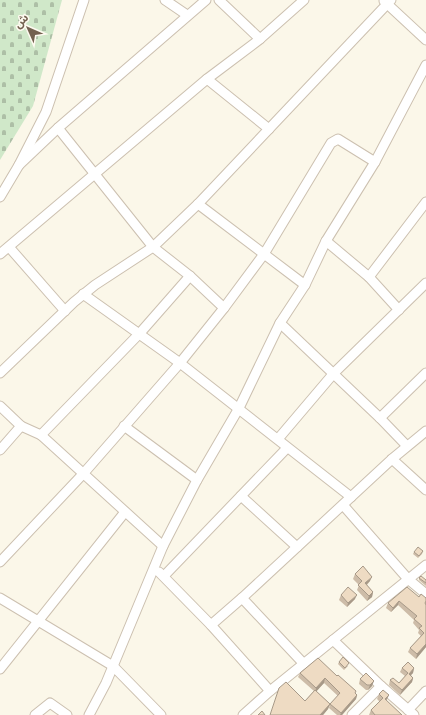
<svg xmlns="http://www.w3.org/2000/svg" width="426" height="715" font-family="'IBM Plex Sans','Noto Sans Arabic',sans-serif">
  <style>
    .cemetery { fill: url(#cemetery-stones) }
    .lines { fill: none; stroke-linecap: round; stroke-linejoin: round }
    .street-casing { stroke: #ccc0b0; stroke-width: 11 }
    .street { stroke: #fff; stroke-width: 9 }
    .wall { fill: #cdbca8 }
    .shaded-wall { fill: #a79988 }
    .building { fill: #eedbc3; stroke: #a79988 }
  </style>
  <defs>
    <pattern id="cemetery-stones" width="16" height="16" patternUnits="userSpaceOnUse"><rect width="16" height="16" fill="#d0e8c9"/><path d="M2 7V4a2 2 0 0 1 4 0v3zM10 15v-3a2 2 0 0 1 4 0v3z" fill="#adbfa6"/></pattern>
  </defs>
  <rect width="100%" height="100%" fill="#fbf7e9"/>
  <polygon class="cemetery" points="0,0 62,0 33,106 0,160"/>
  <g class="lines">
    <defs>
      <g id="street">
        <polyline points="165,0 187,15"/>
        <polyline points="219,0 260,39"/>
        <polyline points="384,1 426,40"/>
        <polyline points="207,79 269,129"/>
        <polyline points="58,128 153,247 190,276 224,308"/>
        <polyline points="19,165 58,128 206,0"/>
        <polyline points="0,197 19,165 46,112 84,0"/>
        <polyline points="198,204 305,285"/>
        <polyline points="326,241 369,277 399,310"/>
        <polyline points="9,247 65,311"/>
        <polyline points="0,254 207,79 260,39 304,0"/>
        <polyline points="369,277 426,202"/>
        <polyline points="83,294 180,363 351,497"/>
        <polyline points="280,323 380,418 407,446"/>
        <polyline points="0,373 74,302 95,285 153,247 198,204 391,0"/>
        <polyline points="0,406 21,426 41,435 163,546"/>
        <polyline points="380,418 426,373"/>
        <polyline points="124,426 197,480"/>
        <polyline points="41,435 140,333 190,276"/>
        <polyline points="278,439 334,373 426,283"/>
        <polyline points="0,450 21,426"/>
        <polyline points="392,459 426,490"/>
        <polyline points="241,496 297,547"/>
        <polyline points="343,505 408,579 426,594"/>
        <polyline points="0,562 83,474 180,363 224,308 264,254 331,143 338,139 375,162"/>
        <polyline points="159,572 211,625 270,691"/>
        <polyline points="164,576 287,448"/>
        <polyline points="0,598 113,666 161,715"/>
        <polyline points="242,598 304,664"/>
        <polyline points="211,625 242,598 392,459 426,431"/>
        <polyline points="333,640 381,686 414,715"/>
        <polyline points="0,669 125,512"/>
        <polyline points="408,710 426,691"/>
        <polyline points="35,715 50,703 67,715"/>
        <polyline points="89,715 106,683 163,546 197,480 239,408 280,323 305,285 326,241 375,162 426,65"/>
        <polyline points="243,715 270,691 426,565"/>
        <polyline points="352,715 381,686"/>
      </g>
    </defs>
    <use href="#street" class="street-casing"/>
    <use href="#street" class="street"/>
  </g>
  <g class="wall">
    <polygon points="423,551 422,554 418,558 413,554 414,552"/>
    <polygon points="355,574 370,581 367,585 373,592 372,597 367,601 357,590 359,585 353,579"/>
    <polygon points="419,578 426,580 426,586 419,580"/>
    <polygon points="341,595 355,599 347,607 339,600"/>
    <polygon points="419,597 426,598 426,647 416,659 408,652 410,648 421,636 418,633 419,630 413,623 414,620 398,605 391,612 386,608 388,603"/>
    <polygon points="339,662 348,666 344,670 338,664"/>
    <polygon points="402,668 414,668 413,673 411,675 413,678 412,682 400,695 389,685 390,680 399,683 405,676 400,672"/>
    <polygon points="300,673 337,676 356,691 355,693 357,695 356,699 342,715 337,715 329,708 330,704 338,696 324,683 316,691 330,704 328,709 323,715 270,715 305,701 314,691 298,677"/>
    <polygon points="360,679 372,686 368,690 366,690 359,684"/>
    <polygon points="379,694 389,695 386,701 402,715 369,715 371,710 380,702 377,699"/>
  </g>
  <g class="shaded-wall">
    <polygon points="372,577 370,581 363,588 365,583"/>
    <polygon points="373,592 372,597 367,601 369,596"/>
    <polygon points="357,595 355,599 347,607 348,603"/>
    <polygon points="399,601 398,605 391,612 393,608"/>
    <polygon points="426,644 426,647 416,659 417,654"/>
    <polygon points="414,668 413,673 408,678 409,674"/>
    <polygon points="325,678 324,683 315,693 316,688"/>
    <polygon points="413,678 412,682 400,695 402,690"/>
    <polygon points="374,681 372,686 368,690 370,685"/>
    <polygon points="357,695 356,699 342,715 340,715 341,713"/>
    <polygon points="389,695 387,699 383,704 385,699"/>
    <polygon points="330,704 328,709 323,715 320,715"/>
  </g>
  <g class="building">
    <polygon points="418,547 423,551 419,556 414,552"/>
    <polygon points="363,566 372,577 365,583 373,592 369,596 358,585 362,581 355,574"/>
    <polygon points="421,576 426,580 426,583 419,578"/>
    <polygon points="348,587 357,595 348,603 341,595"/>
    <polygon points="407,587 419,597 421,594 426,598 426,601 425,603 426,605 426,644 417,654 410,648 424,633 419,628 422,626 414,619 417,616 399,601 393,608 388,603"/>
    <polygon points="343,657 349,663 345,668 339,662"/>
    <polygon points="318,658 337,676 338,675 356,691 355,693 357,695 341,713 330,704 340,693 325,678 316,688 300,673"/>
    <polygon points="408,662 414,668 409,674 413,678 402,690 390,680 393,678 399,683 408,673 402,668"/>
    <polygon points="366,673 374,681 370,685 367,685 360,679"/>
    <polygon points="286,682 305,701 315,690 330,704 320,715 270,715 279,688"/>
    <polygon points="383,690 389,695 385,699 402,715 375,715 371,710 383,698 379,694"/>
    <polygon points="262,711 265,715 258,715"/>
  </g>
  <g transform="translate(28 28) rotate(315)" stroke="#fefaf0" stroke-width="3" paint-order="stroke">
  <path d="M0-3L7 15L0 10L-7 15Z" fill="#73614f"/>
  <text y="-6" font-size="11" font-weight="bold" text-anchor="middle" fill="#73614f">ش</text>
  </g>
</svg>
